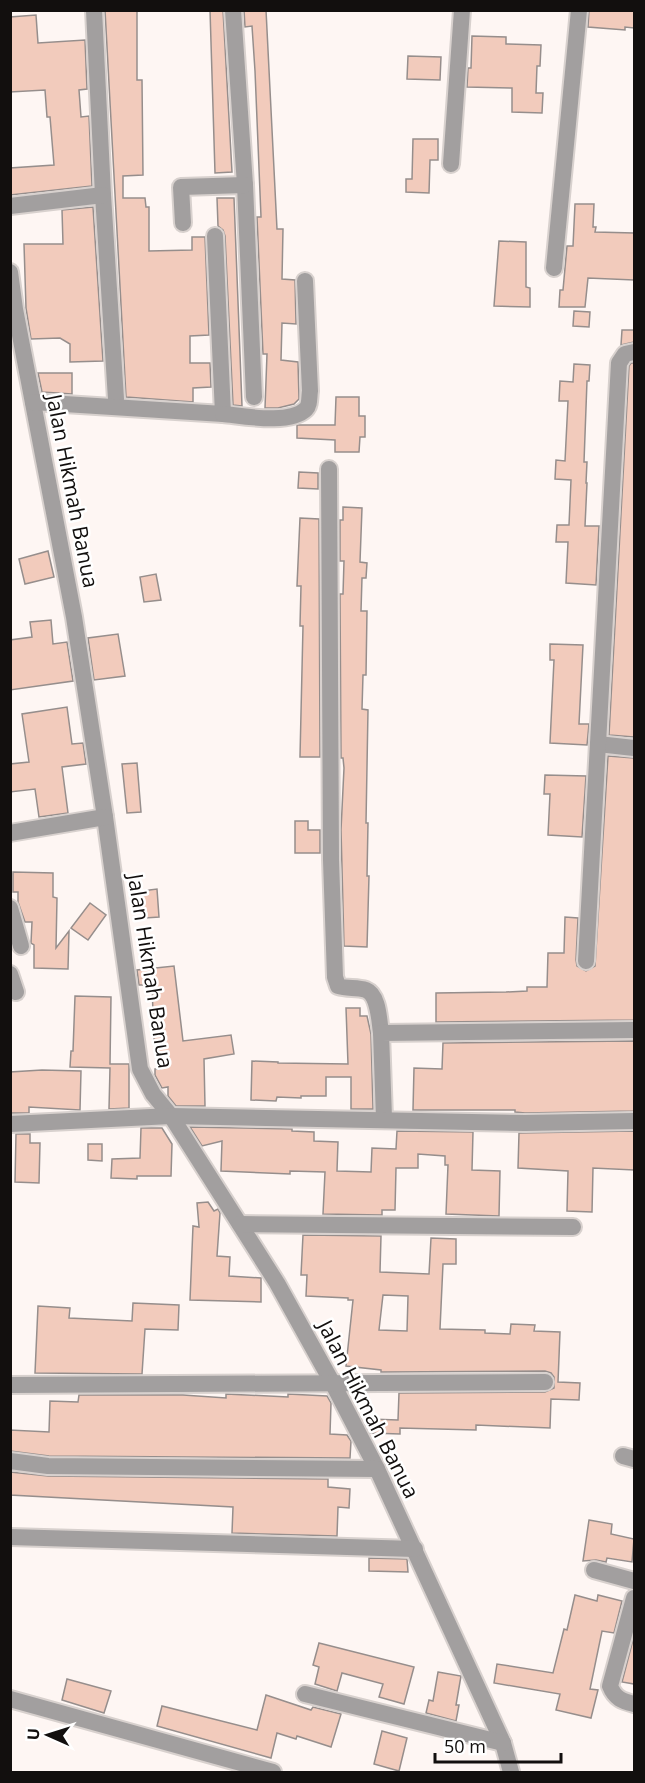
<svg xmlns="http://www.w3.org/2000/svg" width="645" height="1783" font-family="'Open Sans',sans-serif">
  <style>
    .building { fill: #f2cbbc; stroke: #968e8c; stroke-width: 1.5; fill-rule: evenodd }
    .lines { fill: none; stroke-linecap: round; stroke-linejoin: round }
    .minor-casing { stroke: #d8d1ce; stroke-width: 20 }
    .minor { stroke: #a29f9f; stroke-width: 16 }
    .labels { text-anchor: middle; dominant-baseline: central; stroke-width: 5; stroke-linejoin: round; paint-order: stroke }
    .street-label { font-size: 21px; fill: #120f0e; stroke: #fff }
  </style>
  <rect width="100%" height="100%" fill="#fef6f3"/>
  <g class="building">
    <polygon points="105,10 137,10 137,80 142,80 143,175 123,176 123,198 145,198 146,207 149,207 149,251 192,250 192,237 205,237 209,335 190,336 190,363 210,363 211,387 193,388 193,402 126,397"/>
    <polygon points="210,10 223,10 232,172 215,173"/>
    <polygon points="244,10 266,10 277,229 283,229 282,279 295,280 296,324 282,323 281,360 298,362 299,399 294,404 278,408 265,408 267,354 263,354 257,217 261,217 255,71 252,26 245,27"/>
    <polygon points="589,10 634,10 634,28 625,27 625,30 588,27"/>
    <polygon points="36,15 38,43 85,40 87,89 79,90 81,117 89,116 92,186 10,195 10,168 54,165 50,117 47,117 45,90 10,92 10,17"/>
    <polygon points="472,36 506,37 506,44 541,45 540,66 537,66 536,93 543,93 542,113 512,112 512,88 467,87 468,68 471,68"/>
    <polygon points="408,56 441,57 440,80 407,79"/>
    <polygon points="413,139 438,139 438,160 430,160 429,193 406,192 406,179 412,179"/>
    <polygon points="217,198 234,198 242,406 233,405 225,236 223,230 218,226"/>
    <polygon points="575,204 594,204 593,227 596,227 595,232 634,233 634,280 588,278 585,307 559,307 560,290 563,290 567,246 573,246"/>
    <polygon points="93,207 103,361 70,362 70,344 60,338 31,339 26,308 24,244 63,244 62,210"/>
    <polygon points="499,241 526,242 526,287 530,288 530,307 494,306"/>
    <polygon points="574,311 590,312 589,327 573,326"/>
    <polygon points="622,330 634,330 634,342 621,345"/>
    <polygon points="631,363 634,363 634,737 609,735 629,366"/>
    <polygon points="574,364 590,365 589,381 587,381 584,462 587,462 586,483 587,483 585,526 599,526 596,585 566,583 568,542 556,542 557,525 569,525 571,480 555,479 556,460 565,461 568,401 559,401 560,381 573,382"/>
    <polygon points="38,373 72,373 72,394 42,392"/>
    <polygon points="336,397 359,397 359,416 365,416 365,437 360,437 359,452 335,452 335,440 297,438 297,425 335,425"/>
    <polygon points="299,472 318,473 318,489 298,488"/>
    <polygon points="343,507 362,508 360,562 367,563 366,578 362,578 361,611 367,611 366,675 363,675 362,709 368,710 366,823 368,823 367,876 369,876 367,947 344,946 341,830 344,768 343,758 341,758 340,594 343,594 344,561 340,561 340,520 343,520"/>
    <polygon points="300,518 319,519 320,757 300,757 303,626 300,626 301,586 297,586"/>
    <polygon points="48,551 54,577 25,584 19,559"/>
    <polygon points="156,574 161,600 144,602 140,577"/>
    <polygon points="51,620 53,644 67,642 73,681 10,690 10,640 32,637 30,622"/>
    <polygon points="118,634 125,676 94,680 88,638"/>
    <polygon points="550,644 583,645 579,724 589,724 587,745 550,743 554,660 550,660"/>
    <polygon points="67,707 72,744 83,743 86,764 62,767 68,813 39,817 35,789 10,792 10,764 29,762 22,714"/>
    <polygon points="608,756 634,758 634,1020 436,1022 436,993 506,992 527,991 527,987 547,987 548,953 564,953 565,917 578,918 576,960 577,966 586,971 595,966"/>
    <polygon points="137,763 141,812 127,813 122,764"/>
    <polygon points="545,775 586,776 582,837 548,835 550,794 544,794"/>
    <polygon points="295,821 308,821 308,830 320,830 320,853 295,853"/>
    <polygon points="13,872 53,873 53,897 57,898 56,948 69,931 68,969 34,968 34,945 31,943 32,922 25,922 18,902 18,892 13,892"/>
    <polygon points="157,889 159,917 145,918 142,891"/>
    <polygon points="90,903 106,915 88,940 71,928"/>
    <polygon points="174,966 183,1041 231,1035 234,1054 204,1059 205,1106 176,1106 168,1096 168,1087 162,1088 155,1075 155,1069 160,1069 156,1041 154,1041 152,985 139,985 137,970"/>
    <polygon points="75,996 111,997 110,1064 129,1064 129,1108 109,1109 110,1068 70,1067 71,1051 73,1051"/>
    <polygon points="346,1008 360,1008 360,1016 367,1016 371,1034 373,1109 351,1109 351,1077 326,1077 326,1096 301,1096 301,1098 277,1097 276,1101 251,1100 252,1061 278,1062 278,1063 348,1064"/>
    <polygon points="634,1041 634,1111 525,1113 515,1112 515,1110 413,1110 414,1068 442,1069 443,1043"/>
    <polygon points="42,1070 81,1071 80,1110 29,1107 29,1113 10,1113 10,1072"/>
    <polygon points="190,1127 292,1129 292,1131 314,1132 314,1141 338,1142 337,1171 371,1172 372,1148 396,1149 397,1131 473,1132 472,1170 500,1171 499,1216 446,1214 448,1165 445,1165 445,1156 418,1154 418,1168 396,1168 395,1210 382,1210 382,1215 323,1214 325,1172 290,1171 290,1174 221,1171 222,1141 202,1146"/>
    <polygon points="141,1128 162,1128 172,1144 171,1176 137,1176 137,1179 111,1178 112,1159 140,1158"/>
    <polygon points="634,1131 634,1170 593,1168 592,1212 567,1211 568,1171 518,1168 519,1133"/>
    <polygon points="16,1134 30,1134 30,1143 40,1143 39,1183 15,1182"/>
    <polygon points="88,1144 102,1144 102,1161 88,1160"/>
    <polygon points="208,1202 214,1211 218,1209 220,1213 217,1256 230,1257 229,1276 261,1278 261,1302 190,1300 193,1226 199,1227 197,1203"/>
    <path d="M303,1235L381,1236L380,1272L429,1274L431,1238L456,1239V1264H443L440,1329L485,1330V1333L510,1334L511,1324L535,1325L534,1331L560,1332L558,1382L580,1383L579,1400L551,1399L550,1428L476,1425V1430L400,1428V1434L370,1433V1419L398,1420L399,1393L545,1392L554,1388V1377L551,1373L545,1371L381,1372V1370L346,1366L353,1300H348V1298L306,1296L307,1275H301ZM383,1295L408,1296L407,1331L379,1330Z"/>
    <polygon points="133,1303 179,1305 178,1330 145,1329 142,1374 35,1373 38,1306 70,1308 69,1318 132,1321"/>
    <polygon points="226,1394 288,1397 288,1394 327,1396 331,1403 330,1434 347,1435 351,1441 350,1458 49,1456 10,1451 10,1430 49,1432 50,1401 78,1402 79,1395 183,1395 226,1398"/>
    <polygon points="10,1472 48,1476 328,1479 328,1487 350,1489 349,1508 338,1507 337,1536 232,1533 233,1507 10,1495"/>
    <polygon points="589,1520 612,1524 611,1534 634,1539 632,1562 607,1558 606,1562 596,1560 583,1561"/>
    <polygon points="369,1558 407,1559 408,1572 369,1571"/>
    <polygon points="575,1595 597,1601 598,1595 622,1601 614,1633 602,1631 590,1689 598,1690 591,1718 556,1710 560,1694 494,1683 497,1664 553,1673 564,1629 567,1630"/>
    <polygon points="634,1636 634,1684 622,1682"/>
    <polygon points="319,1643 414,1667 404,1704 379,1697 383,1684 342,1673 337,1691 315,1684 319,1667 313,1665"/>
    <polygon points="438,1672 461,1676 456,1705 459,1705 456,1721 426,1713 429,1700 433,1701"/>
    <polygon points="67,1679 111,1691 104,1713 62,1700"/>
    <polygon points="266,1695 311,1710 313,1707 341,1714 331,1747 297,1736 296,1739 277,1733 271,1758 157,1726 162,1706 257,1730"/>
    <polygon points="382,1731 407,1738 399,1771 374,1764"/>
  </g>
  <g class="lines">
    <defs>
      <g id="minor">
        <polyline points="94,10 103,195 116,399"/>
        <polyline points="233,10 245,185 254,397"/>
        <polyline points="451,164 462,10"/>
        <polyline points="10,206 103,195"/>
        <polyline points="183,223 181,187 245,185"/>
        <polyline points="554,268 579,10"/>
        <polyline points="10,272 15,309 74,617 105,817 140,1069 153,1094 171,1116 277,1283 333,1384 377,1469 503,1743 511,1772"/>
        <polyline points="33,402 223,414 215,236"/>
        <path d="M223,414C244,416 290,425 306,409C310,405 309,397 310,391L305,281"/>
        <path d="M329,469L331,860L335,977L338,986C347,989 357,987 366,990C379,995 379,1021 381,1033"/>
        <polyline points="598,744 634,748"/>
        <polyline points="10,833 105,817"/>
        <polyline points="10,908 21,946"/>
        <polyline points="586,961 619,363 625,354 634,352"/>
        <polyline points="10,974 16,992"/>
        <polyline points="384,1118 381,1033 634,1030"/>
        <polyline points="10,1124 171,1116 525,1123 634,1121"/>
        <polyline points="240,1224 573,1227"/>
        <polyline points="10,1385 545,1382"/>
        <polyline points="623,1456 634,1459"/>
        <polyline points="10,1461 48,1466 377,1469"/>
        <polyline points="10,1537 415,1549"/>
        <polyline points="594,1570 634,1581"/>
        <path d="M634,1598L610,1686C615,1699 623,1701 634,1704"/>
        <polyline points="305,1694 503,1743"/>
        <polyline points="10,1699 273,1772"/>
      </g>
    </defs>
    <use href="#minor" class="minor-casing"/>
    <use href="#minor" class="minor"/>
  </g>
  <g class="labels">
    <g class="street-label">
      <text transform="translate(73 491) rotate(79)">Jalan Hikmah Banua</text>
      <text transform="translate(151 971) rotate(81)">Jalan Hikmah Banua</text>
      <text transform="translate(369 1409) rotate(63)">Jalan Hikmah Banua</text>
    </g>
  </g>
  <rect width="645" height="1783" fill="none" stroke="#120f0e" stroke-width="24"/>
  <g transform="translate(48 1735) rotate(273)" stroke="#ffffff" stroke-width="4.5" paint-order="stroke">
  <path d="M0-4.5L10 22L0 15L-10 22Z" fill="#120f0e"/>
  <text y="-9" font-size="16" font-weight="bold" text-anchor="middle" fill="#120f0e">U</text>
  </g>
  <path d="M435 1753v9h126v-9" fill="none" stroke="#120f0e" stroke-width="3"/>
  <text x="444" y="1753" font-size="18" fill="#120f0e" stroke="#ffffff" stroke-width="4.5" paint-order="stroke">50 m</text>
</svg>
